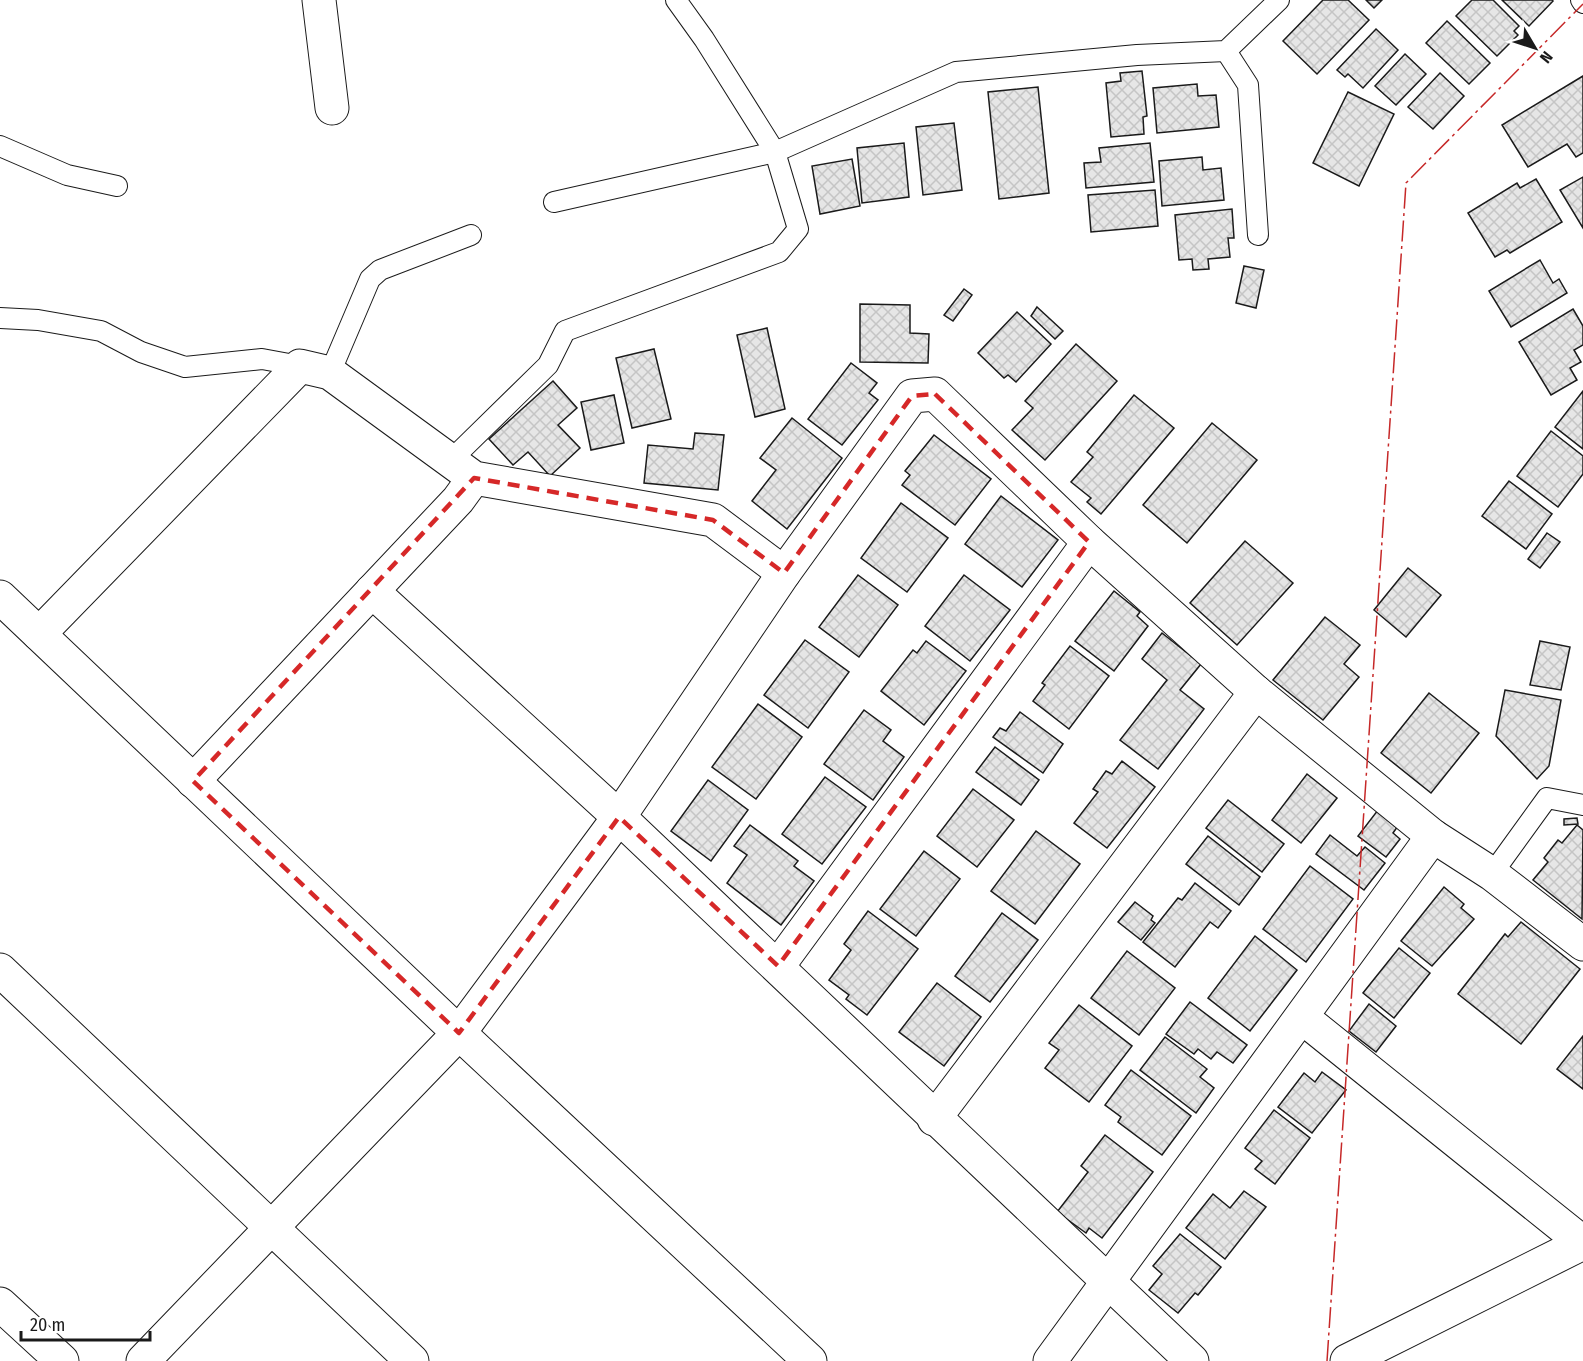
<svg xmlns="http://www.w3.org/2000/svg" width="1583" height="1361" font-family="'Fira Sans Condensed',sans-serif">
  <style>
    .building { fill: url(#building-cross-hatch); stroke: #1a1a1a; stroke-width: 1.5 }
    .lines { fill: none; stroke-linecap: round; stroke-linejoin: round }
    .service-casing { stroke: #1a1a1a; stroke-width: 22 }
    .minor-casing { stroke: #1a1a1a; stroke-width: 35 }
    .tertiary-casing { stroke: #1a1a1a; stroke-width: 35 }
    .service { stroke: #fff; stroke-width: 20 }
    .minor { stroke: #fff; stroke-width: 33 }
    .tertiary { stroke: #fff; stroke-width: 33 }
    .power { stroke: #c62828; stroke-width: 1.5; stroke-dasharray: 21 4.5 3 4.5; stroke-linecap: butt }
    .marked { fill: none; stroke: #d62828; stroke-width: 4.5; stroke-dasharray: 12 8; stroke-linejoin: round }
  </style>
  <defs>
    <pattern id="building-cross-hatch" width="8" height="8" patternUnits="userSpaceOnUse" patternTransform="scale(1.5)"><rect width="8" height="8" fill="#e6e6e6"/><path d="M0 0l8 8M0 8l8-8" fill="none" stroke="#c5c5c5"/></pattern>
  </defs>
  <rect width="100%" height="100%" fill="#fff"/>
  <g class="building">
    <polygon points="1323,0 1348,0 1369,20 1317,74 1283,41"/>
    <polygon points="1366,0 1382,0 1374,8"/>
    <polygon points="1472,0 1493,0 1519,26 1514,31 1518,35 1497,56 1456,16"/>
    <polygon points="1502,0 1552,0 1553,1 1529,26"/>
    <polygon points="1447,21 1490,63 1469,84 1426,43"/>
    <polygon points="1376,29 1398,50 1363,88 1348,74 1345,77 1337,70"/>
    <polygon points="1405,54 1426,74 1396,105 1375,86"/>
    <polygon points="1142,71 1147,116 1143,117 1144,134 1111,137 1106,83 1121,81 1120,73"/>
    <polygon points="1440,73 1464,96 1433,129 1408,107"/>
    <polygon points="1583,76 1583,153 1576,157 1567,144 1528,167 1502,125"/>
    <polygon points="1197,84 1198,96 1216,95 1219,127 1157,133 1153,88"/>
    <polygon points="1038,87 1049,193 999,199 988,92"/>
    <polygon points="1348,92 1394,114 1359,186 1313,163"/>
    <polygon points="954,123 962,190 923,195 916,127"/>
    <polygon points="904,143 909,197 862,203 857,148"/>
    <polygon points="1150,143 1154,182 1086,188 1084,163 1101,162 1099,148"/>
    <polygon points="1202,157 1203,170 1221,168 1224,200 1162,206 1159,161"/>
    <polygon points="852,159 860,206 820,214 812,166"/>
    <polygon points="1583,177 1583,228 1560,190"/>
    <polygon points="1536,179 1562,222 1510,253 1507,250 1495,257 1468,213 1517,183 1520,188"/>
    <polygon points="1155,190 1158,226 1091,232 1088,195"/>
    <polygon points="1232,209 1234,238 1228,238 1230,257 1208,259 1209,269 1193,270 1192,259 1179,260 1175,215"/>
    <polygon points="1540,260 1553,283 1559,279 1567,293 1511,327 1489,291"/>
    <polygon points="1244,266 1264,270 1256,308 1236,303"/>
    <polygon points="964,289 972,295 953,321 944,315"/>
    <polygon points="860,304 910,305 910,333 929,334 928,363 860,362"/>
    <polygon points="1037,307 1063,331 1055,339 1031,316"/>
    <polygon points="1573,309 1583,326 1583,345 1574,350 1581,362 1570,368 1577,380 1551,395 1519,342"/>
    <polygon points="1017,312 1051,344 1016,382 1008,375 1004,378 978,353"/>
    <polygon points="767,328 785,409 755,417 737,335"/>
    <polygon points="1076,344 1117,381 1045,460 1012,430 1033,408 1025,401"/>
    <polygon points="654,349 671,419 632,428 616,358"/>
    <polygon points="851,363 877,383 869,393 878,400 842,445 808,419"/>
    <polygon points="553,381 577,408 558,425 580,448 550,476 528,452 513,465 489,439"/>
    <polygon points="1583,391 1583,449 1555,427"/>
    <polygon points="614,395 624,443 591,450 581,402"/>
    <polygon points="1134,395 1174,428 1101,514 1087,502 1091,498 1071,482 1093,457 1087,452"/>
    <polygon points="792,418 842,458 787,529 752,501 776,470 760,458"/>
    <polygon points="1212,423 1257,460 1187,543 1143,505"/>
    <polygon points="1551,431 1583,456 1583,474 1558,507 1517,476"/>
    <polygon points="695,433 724,435 718,490 644,483 648,445 693,449"/>
    <polygon points="934,435 991,479 955,525 902,485 910,475 905,471"/>
    <polygon points="1509,481 1552,514 1526,549 1482,516"/>
    <polygon points="1001,496 1058,540 1022,587 965,544"/>
    <polygon points="901,503 948,538 907,592 861,558"/>
    <polygon points="1547,533 1560,542 1540,568 1528,559"/>
    <polygon points="1245,541 1293,583 1237,645 1190,603"/>
    <polygon points="1408,568 1441,595 1406,637 1374,610"/>
    <polygon points="858,575 898,605 859,657 819,627"/>
    <polygon points="964,575 1010,610 970,661 925,626"/>
    <polygon points="1114,591 1140,612 1137,616 1148,626 1114,671 1075,641"/>
    <polygon points="1325,617 1360,645 1344,664 1359,677 1323,720 1273,680"/>
    <polygon points="1162,633 1201,664 1180,690 1204,709 1158,769 1120,740 1167,680 1142,659"/>
    <polygon points="805,640 849,672 808,728 764,695"/>
    <polygon points="926,641 966,671 924,725 881,691 913,650 917,653"/>
    <polygon points="1540,641 1570,647 1561,690 1530,685"/>
    <polygon points="1070,646 1109,676 1069,729 1033,701 1045,685 1042,683"/>
    <polygon points="1505,690 1561,700 1549,766 1537,779 1496,736"/>
    <polygon points="1429,693 1479,733 1431,793 1381,753"/>
    <polygon points="758,704 802,737 756,799 712,767"/>
    <polygon points="864,710 891,730 883,741 904,757 873,800 824,764"/>
    <polygon points="1020,712 1063,744 1043,773 993,737 1000,728 1006,731"/>
    <polygon points="995,747 1039,780 1021,805 976,772"/>
    <polygon points="1122,761 1155,787 1107,848 1074,823 1098,792 1093,789 1106,771 1112,774"/>
    <polygon points="1307,774 1337,798 1301,843 1272,820"/>
    <polygon points="825,777 866,807 822,864 782,834"/>
    <polygon points="708,780 748,810 711,861 671,831"/>
    <polygon points="973,789 1014,820 977,867 937,836"/>
    <polygon points="1228,800 1284,844 1262,872 1206,828"/>
    <polygon points="1378,810 1398,826 1393,833 1400,839 1386,857 1358,836"/>
    <polygon points="1577,818 1578,824 1564,825 1564,819"/>
    <polygon points="750,825 798,861 794,866 814,881 781,925 727,883 747,855 734,846"/>
    <polygon points="1577,825 1583,830 1582,919 1533,880 1548,862 1544,858 1558,840 1562,843"/>
    <polygon points="1036,831 1080,864 1035,924 991,891"/>
    <polygon points="1330,835 1357,856 1365,847 1385,863 1364,890 1316,854"/>
    <polygon points="1208,836 1260,877 1239,905 1186,864"/>
    <polygon points="924,851 960,879 916,936 880,909"/>
    <polygon points="1310,866 1353,899 1306,962 1263,929"/>
    <polygon points="1195,883 1231,911 1218,928 1210,922 1175,967 1143,942 1178,898 1182,900"/>
    <polygon points="1444,887 1464,904 1461,908 1474,919 1432,966 1401,941"/>
    <polygon points="1135,902 1153,916 1151,920 1155,923 1141,940 1118,922"/>
    <polygon points="868,911 918,949 867,1015 846,999 849,995 829,980 851,950 844,944"/>
    <polygon points="1002,913 1038,940 990,1002 955,976"/>
    <polygon points="1521,922 1580,969 1521,1044 1458,994 1505,934 1508,937"/>
    <polygon points="1255,936 1297,970 1250,1031 1208,998"/>
    <polygon points="1399,948 1430,973 1394,1018 1363,993"/>
    <polygon points="1127,951 1175,988 1139,1035 1091,998"/>
    <polygon points="937,983 981,1017 944,1066 899,1032"/>
    <polygon points="1190,1002 1247,1045 1233,1063 1217,1052 1211,1059 1198,1049 1194,1054 1166,1034"/>
    <polygon points="1369,1004 1396,1026 1376,1052 1349,1031"/>
    <polygon points="1079,1005 1132,1046 1089,1102 1045,1068 1059,1050 1049,1043"/>
    <polygon points="1583,1036 1583,1089 1557,1069"/>
    <polygon points="1165,1037 1207,1069 1200,1077 1214,1088 1196,1113 1140,1070"/>
    <polygon points="1131,1070 1191,1116 1162,1155 1118,1122 1121,1117 1105,1105"/>
    <polygon points="1322,1072 1346,1090 1312,1133 1278,1107 1304,1073 1315,1082"/>
    <polygon points="1274,1110 1310,1138 1275,1184 1255,1169 1262,1161 1245,1148"/>
    <polygon points="1105,1135 1153,1172 1102,1238 1089,1228 1086,1233 1057,1212 1088,1172 1081,1166"/>
    <polygon points="1244,1191 1266,1207 1225,1259 1186,1228 1213,1194 1230,1208"/>
    <polygon points="1180,1234 1221,1267 1198,1295 1195,1293 1178,1313 1149,1290 1162,1274 1153,1266"/>
  </g>
  <g class="lines">
    <defs>
      <g id="service">
        <polyline points="1581,0 1583,3"/>
        <polyline points="1226,51 1248,85 1258,235"/>
        <polyline points="0,146 67,175 117,186"/>
        <polyline points="554,202 775,152 956,72 1137,55 1226,51 1279,0"/>
        <polyline points="0,318 38,320 101,331 141,352 185,367 262,359 300,366"/>
        <polyline points="330,373 370,279 380,270 471,235"/>
        <polyline points="449,462 548,365 565,331 779,252 798,229 775,152 704,39 676,0"/>
        <polyline points="1492,874 1547,798 1583,805"/>
      </g>
      <g id="minor">
        <polyline points="319,0 332,108"/>
        <polyline points="372,591 619,817 1192,1361"/>
        <polyline points="39,634 300,366 330,373 474,478 713,520 784,573"/>
        <polyline points="193,781 458,500 474,478"/>
        <polyline points="778,966 1089,542"/>
        <polyline points="0,970 412,1361"/>
        <polyline points="1303,1018 1583,1243"/>
        <polyline points="934,1119 1256,692"/>
        <polyline points="0,1304 62,1361"/>
        <polyline points="143,1361 459,1033 619,817 784,573 912,396 935,394 1089,542 1256,692 1433,836 1492,874 1583,944"/>
        <polyline points="1050,1361 1433,836"/>
        <polyline points="1347,1361 1583,1243"/>
      </g>
      <polyline id="tertiary" points="0,597 459,1033 810,1361"/>
    </defs>
    <use href="#service" class="service-casing"/>
    <use href="#minor" class="minor-casing"/>
    <use href="#tertiary" class="tertiary-casing"/>
    <use href="#service" class="service"/>
    <use href="#minor" class="minor"/>
    <use href="#tertiary" class="tertiary"/>
    <polyline class="power" points="1327,1361 1406,183 1583,4"/>
  </g>
  <path class="marked" d="M935,394L1089,542L778,966L619,817L459,1033L193,781L474,478L713,520L784,573L912,396Z"/>
  <g transform="translate(1535 48) rotate(129)" stroke="#ffffff" stroke-width="4.5" paint-order="stroke">
  <path d="M0-4.5L10 22L0 15L-10 22Z" fill="#1a1a1a"/>
  <text y="-9" font-size="16" font-weight="bold" text-anchor="middle" fill="#1a1a1a">N</text>
  </g>
  <path d="M21 1331v9h129v-9" fill="none" stroke="#1a1a1a" stroke-width="3"/>
  <text x="30" y="1331" font-size="18" fill="#1a1a1a" stroke="#ffffff" stroke-width="4.5" paint-order="stroke">20 m</text>
</svg>
